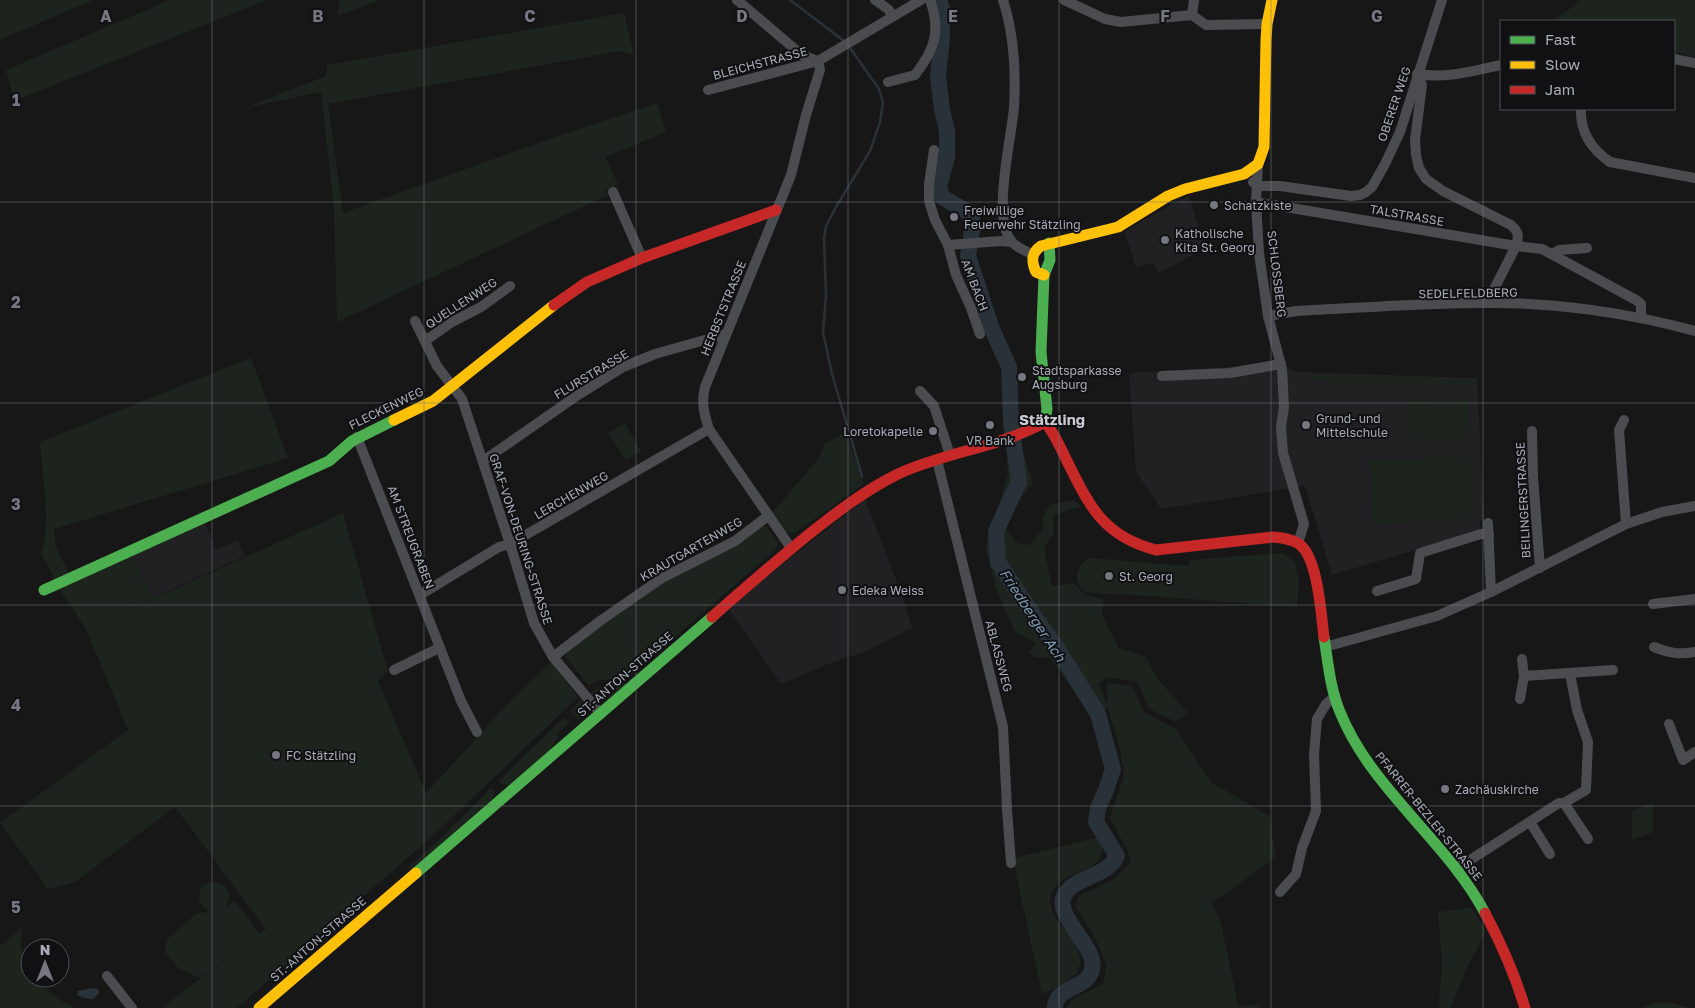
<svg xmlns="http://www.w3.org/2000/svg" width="1695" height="1008" font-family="'Golos Text',sans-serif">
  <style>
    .built { fill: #212123 }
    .green { fill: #1d241e }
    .water { fill: #2a3239 }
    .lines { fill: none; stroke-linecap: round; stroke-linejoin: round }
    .stream { stroke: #2a3239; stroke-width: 2.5 }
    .river { stroke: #2a3239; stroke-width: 16 }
    .street { stroke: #4b4c50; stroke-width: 10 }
    .fast { stroke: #4caf50; stroke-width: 11 }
    .slow { stroke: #ffc107; stroke-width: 11 }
    .jam { stroke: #c62828; stroke-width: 11 }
    .grid { fill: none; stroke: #757880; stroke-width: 1; stroke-opacity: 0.55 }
    .poi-dot { fill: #757880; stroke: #111113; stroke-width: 2 }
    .labels { text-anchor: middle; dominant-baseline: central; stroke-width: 4; stroke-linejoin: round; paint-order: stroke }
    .street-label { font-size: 12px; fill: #a8adb8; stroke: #111113 }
    .poi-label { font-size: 12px; fill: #a8adb8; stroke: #111113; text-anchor: start }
    .water-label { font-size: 14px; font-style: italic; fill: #7f9bb3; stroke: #111113 }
    .quarter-label { font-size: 15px; font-weight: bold; fill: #c9ccd4; stroke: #111113 }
    .grid-label { font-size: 16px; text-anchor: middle; font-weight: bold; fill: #757880; stroke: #111113; stroke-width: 4; stroke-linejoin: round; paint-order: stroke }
  </style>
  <rect width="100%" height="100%" fill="#171717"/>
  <g class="built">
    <polygon points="1189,195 1205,248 1159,273 1152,263 1136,268 1125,231"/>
    <polygon points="1272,362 1295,372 1477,378 1484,520 1479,521 1481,530 1332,575 1305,486 1161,509 1136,472 1129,373 1230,367"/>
    <polygon points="865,499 903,598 912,628 864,652 828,664 781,684 729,610 751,589"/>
    <polygon points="204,520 216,550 238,540 245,556 153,598 130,553"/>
  </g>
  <g class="green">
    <polygon points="0,0 93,0 0,40"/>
    <polygon points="170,0 267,0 14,101 6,70"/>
    <polygon points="340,0 380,0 337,16"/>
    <polygon points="1580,0 1695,0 1695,57 1674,52 1674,21 1552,21 1567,11"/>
    <polygon points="624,13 634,55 620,51 328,104 343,213 558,136 657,103 666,132 605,157 618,184 606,190 608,195 337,322 334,210 321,92 244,108 326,76 327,65"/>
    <path d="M251,358L288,458L54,529L56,547L71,578L130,553L153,598L128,610L343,513L388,671L378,681L426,793L516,695L551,662L578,697L439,830L237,1008H162L255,937L200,978L179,969L165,952L167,939L196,914L210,911C204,908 199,904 199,897C199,871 243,882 225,908L235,901L259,933L266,929L175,807L75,882L48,889L0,823L128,730L86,629L60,590L41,553C52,527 42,471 40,442Z"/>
    <polygon points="1310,374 1476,380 1475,386 1310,381"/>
    <polygon points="1468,398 1470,437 1409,440 1408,401"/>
    <polygon points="625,424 641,451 626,460 608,433"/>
    <path d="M845,432L864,484L796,532C782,535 778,523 772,513L819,458L825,444Z"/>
    <path d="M1020,443L1033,483L1022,496L1005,526L1017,543L1029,545L1043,529V516L1050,505L1073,500L1081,506L1053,516L1054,533L1044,547L1052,586L1075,583C1082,596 1091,596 1104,599L1102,615L1119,648L1146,657L1157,678L1188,713L1176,722L1148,708L1138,682L1106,677L1099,684L1107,706V683L1132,686L1145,713L1176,729L1211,782L1269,816L1276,857L1212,903L1221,923L1238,1006L1259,1004L1260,1008H1066L1072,1000L1104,983L1106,965L1097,942L1075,905L1079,895L1112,881L1131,862L1126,848L1110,818L1124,776L1120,749L1108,708L1093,718L1050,658L1035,657L1029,652L1036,643L1015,632L997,591L986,550L987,540L1008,475L1006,448Z"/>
    <polygon points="1471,456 1474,519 1374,524 1370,461"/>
    <polygon points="761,526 767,527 778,543 775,550 630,676 596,681 589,686 566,657 567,652 573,646 673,576"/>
    <path d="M1282,553L1295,562L1299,581L1297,607L1134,595L1087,593C1072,586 1075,565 1090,558L1188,566L1190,560Z"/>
    <path d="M627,683C616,692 604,706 590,693L601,686Z"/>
    <path d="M582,699C589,707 584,715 578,720L570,711Z"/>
    <polygon points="563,718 567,720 569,723 557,734 559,736 549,751 509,785 501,784 499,781"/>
    <polygon points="491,788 494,792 494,797 412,869 407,868 437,842"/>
    <polygon points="1653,802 1653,832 1632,840 1632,811"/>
    <path d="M1099,837C1113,874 1072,865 1056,887C1052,892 1049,898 1051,905C1053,919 1068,931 1075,944C1078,949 1079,956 1081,962L1076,974L1063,984L1042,994L1016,874L1014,858Z"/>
    <polygon points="1472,908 1486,931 1467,968 1450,1008 1439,1008 1442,961 1438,912"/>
    <path d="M22,928C21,939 20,948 24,958C28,966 30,969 30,978H36C46,991 62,1003 76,1008H0V946Z"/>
    <polygon points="1669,1002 1690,1008 1642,1008 1655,1003"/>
  </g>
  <polygon class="water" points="93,988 98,989 99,993 93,999 84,998 77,995 78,991"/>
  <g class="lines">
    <g class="stream">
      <polyline points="790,0 844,41"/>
      <polyline points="848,45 879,89 883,103 880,122 870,151 836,207 826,226 824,239 826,295 823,332 832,374 862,476"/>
    </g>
    <path class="river" d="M939,0L942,9V39L938,76L942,110L947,131V157L939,187L942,197L971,214L973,224L968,256L992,329L1009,367L1011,422L1019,482L996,531L998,562L1036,619L1057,648L1098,714L1113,769L1106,790L1098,808L1096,822L1117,856C1107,878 1073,876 1064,896C1055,914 1090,943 1092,961C1097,990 1054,984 1055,1008"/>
    <g class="street">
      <polyline points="737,0 802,55 817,61"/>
      <polyline points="875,0 888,9 893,16"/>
      <path d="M1003,0C1014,34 1016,71 1014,107C1012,136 991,220 1012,242C1017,248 1026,251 1032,254"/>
      <polyline points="1064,0 1105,19 1121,22 1192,15 1194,0"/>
      <polyline points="1192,15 1206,25 1267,24"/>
      <polyline points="1674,59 1695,63"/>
      <path d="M1417,74L1422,85L1415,140L1416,155L1419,168L1426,179L1443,191L1511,225C1519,232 1519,236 1516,246L1487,303"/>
      <path d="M1417,74C1445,79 1474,71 1501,65"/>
      <path d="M888,82L915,75C935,49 941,31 930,0"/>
      <polyline points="708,90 818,61 921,0"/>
      <path d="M1581,109C1580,132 1591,149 1610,162L1695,178"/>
      <polyline points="934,150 929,184 929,201 935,220 948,245 956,275 971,308 980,334"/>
      <polyline points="1258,164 1256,202 1259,253 1268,316 1282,369 1284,407 1281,427 1283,453 1304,524 1298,543"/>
      <polyline points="1253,182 1257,186 1280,186 1351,196 1360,195 1366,192 1372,187 1385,164 1400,132 1442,0"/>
      <polyline points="613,192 642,258"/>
      <polyline points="1256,202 1516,246 1542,249 1636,300 1641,304 1641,318"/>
      <polyline points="948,245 1001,241 1011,242"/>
      <polyline points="1552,254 1559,250 1587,248"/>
      <path d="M1268,316L1296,311C1359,308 1422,303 1485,303C1554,302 1629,313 1695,331"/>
      <polyline points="415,321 437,366 462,399 510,544 534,623 553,657 601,714"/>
      <polyline points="425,341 452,322 481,307 510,286"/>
      <polyline points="1162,376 1230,373 1281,364"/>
      <polyline points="920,391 934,406 950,455"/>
      <polyline points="1624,420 1619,430 1626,524"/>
      <polyline points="1532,431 1533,477 1540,568"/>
      <polyline points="357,437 461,701 477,732"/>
      <polyline points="937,460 1003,727 1007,809 1011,863"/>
      <polyline points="483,461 578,395 623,367 655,354 726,334"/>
      <polyline points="1488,523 1491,592"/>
      <path d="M791,548L709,429C704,414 701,402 705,387L791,175L806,115L820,70L818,61"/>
      <polyline points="1377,591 1416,579 1420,553 1481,534 1489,534"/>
      <polyline points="420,595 499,547 510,544 709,429"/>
      <polyline points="1653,604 1695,599"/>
      <polyline points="1325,647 1437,616 1491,592 1626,524 1662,512 1695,506"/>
      <path d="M1654,647C1669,653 1679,655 1695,652"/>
      <polyline points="553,657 600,621 662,578 735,541 768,516"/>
      <polyline points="1522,659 1524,676"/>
      <polyline points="394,670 439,648"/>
      <polyline points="1520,699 1524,676 1613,670"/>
      <polyline points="1669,724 1683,760 1695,752"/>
      <polyline points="1564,803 1588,839"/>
      <polyline points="1530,822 1550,854"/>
      <polyline points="1456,869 1559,803 1564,803 1586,790 1588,742 1577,710 1570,674"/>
      <polyline points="1280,892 1296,874 1302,848 1316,811 1314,754 1317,719 1326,704 1334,697"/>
      <polyline points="107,976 132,1008"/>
    </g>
    <g class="fast">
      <polyline points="1045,422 1047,409 1041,352 1044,275 1050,260 1049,243"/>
      <polyline points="44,590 329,461 352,441 394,420"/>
      <path d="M1324,637C1328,662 1330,688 1340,712C1371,789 1446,840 1485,913"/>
      <polyline points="416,873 712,617"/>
    </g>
    <g class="slow">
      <path d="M1044,275L1036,272C1031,261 1031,253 1041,246L1118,227L1168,196L1185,189L1244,174L1258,164L1264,147L1266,40L1267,24L1272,0"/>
      <polyline points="394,420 433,401 554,305"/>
      <polyline points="259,1008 416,873"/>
    </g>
    <g class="jam">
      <polyline points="554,305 587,282 642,258 776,210"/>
      <path d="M1045,422C1054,433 1060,446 1066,459C1089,505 1102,536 1156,550L1273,537C1282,538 1292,539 1299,544C1318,557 1321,614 1324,637"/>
      <path d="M712,617C745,588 778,559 813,531C841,509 866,490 898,474C945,452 1001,447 1045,422"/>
      <path d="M1485,913C1501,943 1515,975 1525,1008"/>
    </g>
  </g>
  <path class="grid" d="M212,0V1008M424,0V1008M636,0V1008M848,0V1008M1059,0V1008M1271,0V1008M1483,0V1008M0,202H1695M0,403H1695M0,605H1695M0,806H1695"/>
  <g class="poi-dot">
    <circle cx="1214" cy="205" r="5"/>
    <circle cx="954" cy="217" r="5"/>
    <circle cx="1165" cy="240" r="5"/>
    <circle cx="1022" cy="377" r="5"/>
    <circle cx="990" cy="425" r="5"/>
    <circle cx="1306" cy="425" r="5"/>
    <circle cx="933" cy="431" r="5"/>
    <circle cx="1109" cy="576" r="5"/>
    <circle cx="842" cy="590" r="5"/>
    <circle cx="276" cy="755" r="5"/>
    <circle cx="1445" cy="789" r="5"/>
  </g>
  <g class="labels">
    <g class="street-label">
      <text transform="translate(760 63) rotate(-15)">BLEICHSTRASSE</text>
      <text transform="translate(1394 104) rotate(-71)">OBERER WEG</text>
      <text transform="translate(1407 215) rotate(10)">TALSTRASSE</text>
      <text transform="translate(1277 274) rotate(83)">SCHLOSSBERG</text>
      <text transform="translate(975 285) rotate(69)">AM BACH</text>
      <text transform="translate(1468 293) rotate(-1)">SEDELFELDBERG</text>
      <text transform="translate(461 303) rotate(-33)">QUELLENWEG</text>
      <text transform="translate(723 308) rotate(-68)">HERBSTSTRASSE</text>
      <text transform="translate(591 374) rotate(-31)">FLURSTRASSE</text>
      <text transform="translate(386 408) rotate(-26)">FLECKENWEG</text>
      <text transform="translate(571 495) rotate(-30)">LERCHENWEG</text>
      <text transform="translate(1523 500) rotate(-93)">BEILINGERSTRASSE</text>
      <text transform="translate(411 537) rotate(69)">AM STREUGRABEN</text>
      <text transform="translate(521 539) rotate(72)">GRAF-VON-DEURING-STRASSE</text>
      <text transform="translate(691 549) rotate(-30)">KRAUTGARTENWEG</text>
      <text transform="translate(999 656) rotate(75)">ABLASSWEG</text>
      <text transform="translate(625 674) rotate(-41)">ST.-ANTON-STRASSE</text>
      <text transform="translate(1429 816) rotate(51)">PFARRER-BEZLER-STRASSE</text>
      <text transform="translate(318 939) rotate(-41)">ST.-ANTON-STRASSE</text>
    </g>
    <g class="poi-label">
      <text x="1224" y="205">Schatzkiste</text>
      <text x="964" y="210">Freiwillige<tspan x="964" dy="14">Feuerwehr Stätzling</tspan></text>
      <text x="1175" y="233">Katholische<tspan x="1175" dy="14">Kita St. Georg</tspan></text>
      <text x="1032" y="370">Stadtsparkasse<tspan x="1032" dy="14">Augsburg</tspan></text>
      <text x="1316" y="418">Grund- und<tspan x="1316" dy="14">Mittelschule</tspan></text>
      <text x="923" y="431" text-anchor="end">Loretokapelle</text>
      <text x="990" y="440" text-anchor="middle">VR Bank</text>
      <text x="1119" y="576">St. Georg</text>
      <text x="852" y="590">Edeka Weiss</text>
      <text x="286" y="755">FC Stätzling</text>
      <text x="1455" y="789">Zachäuskirche</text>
    </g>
    <g class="water-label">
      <text transform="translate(1033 615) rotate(57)">Friedberger Ach</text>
    </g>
    <g class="quarter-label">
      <text x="1052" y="419">Stätzling</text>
    </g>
  </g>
  <g class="grid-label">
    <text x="106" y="22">A</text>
    <text x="318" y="22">B</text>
    <text x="530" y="22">C</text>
    <text x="742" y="22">D</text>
    <text x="953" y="22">E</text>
    <text x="1165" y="22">F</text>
    <text x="1377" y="22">G</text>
    <text x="16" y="106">1</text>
    <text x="16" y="308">2</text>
    <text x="16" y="510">3</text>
    <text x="16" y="711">4</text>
    <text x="16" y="913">5</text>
  </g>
  <rect x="1500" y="20" width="175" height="90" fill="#111113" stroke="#4d4f55"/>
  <rect x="1510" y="36" width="25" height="8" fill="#4caf50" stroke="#4d4f55"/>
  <text x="1545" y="45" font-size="15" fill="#a8adb8">Fast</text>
  <rect x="1510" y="61" width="25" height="8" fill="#ffc107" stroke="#4d4f55"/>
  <text x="1545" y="70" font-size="15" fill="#a8adb8">Slow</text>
  <rect x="1510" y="86" width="25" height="8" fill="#c62828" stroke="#4d4f55"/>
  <text x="1545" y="95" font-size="15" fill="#a8adb8">Jam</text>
  <g transform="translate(45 963)"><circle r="24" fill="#111113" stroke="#4d4f55"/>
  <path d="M0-4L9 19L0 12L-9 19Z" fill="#757880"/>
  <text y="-8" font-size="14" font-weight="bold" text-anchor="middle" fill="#a8adb8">N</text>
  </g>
</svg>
